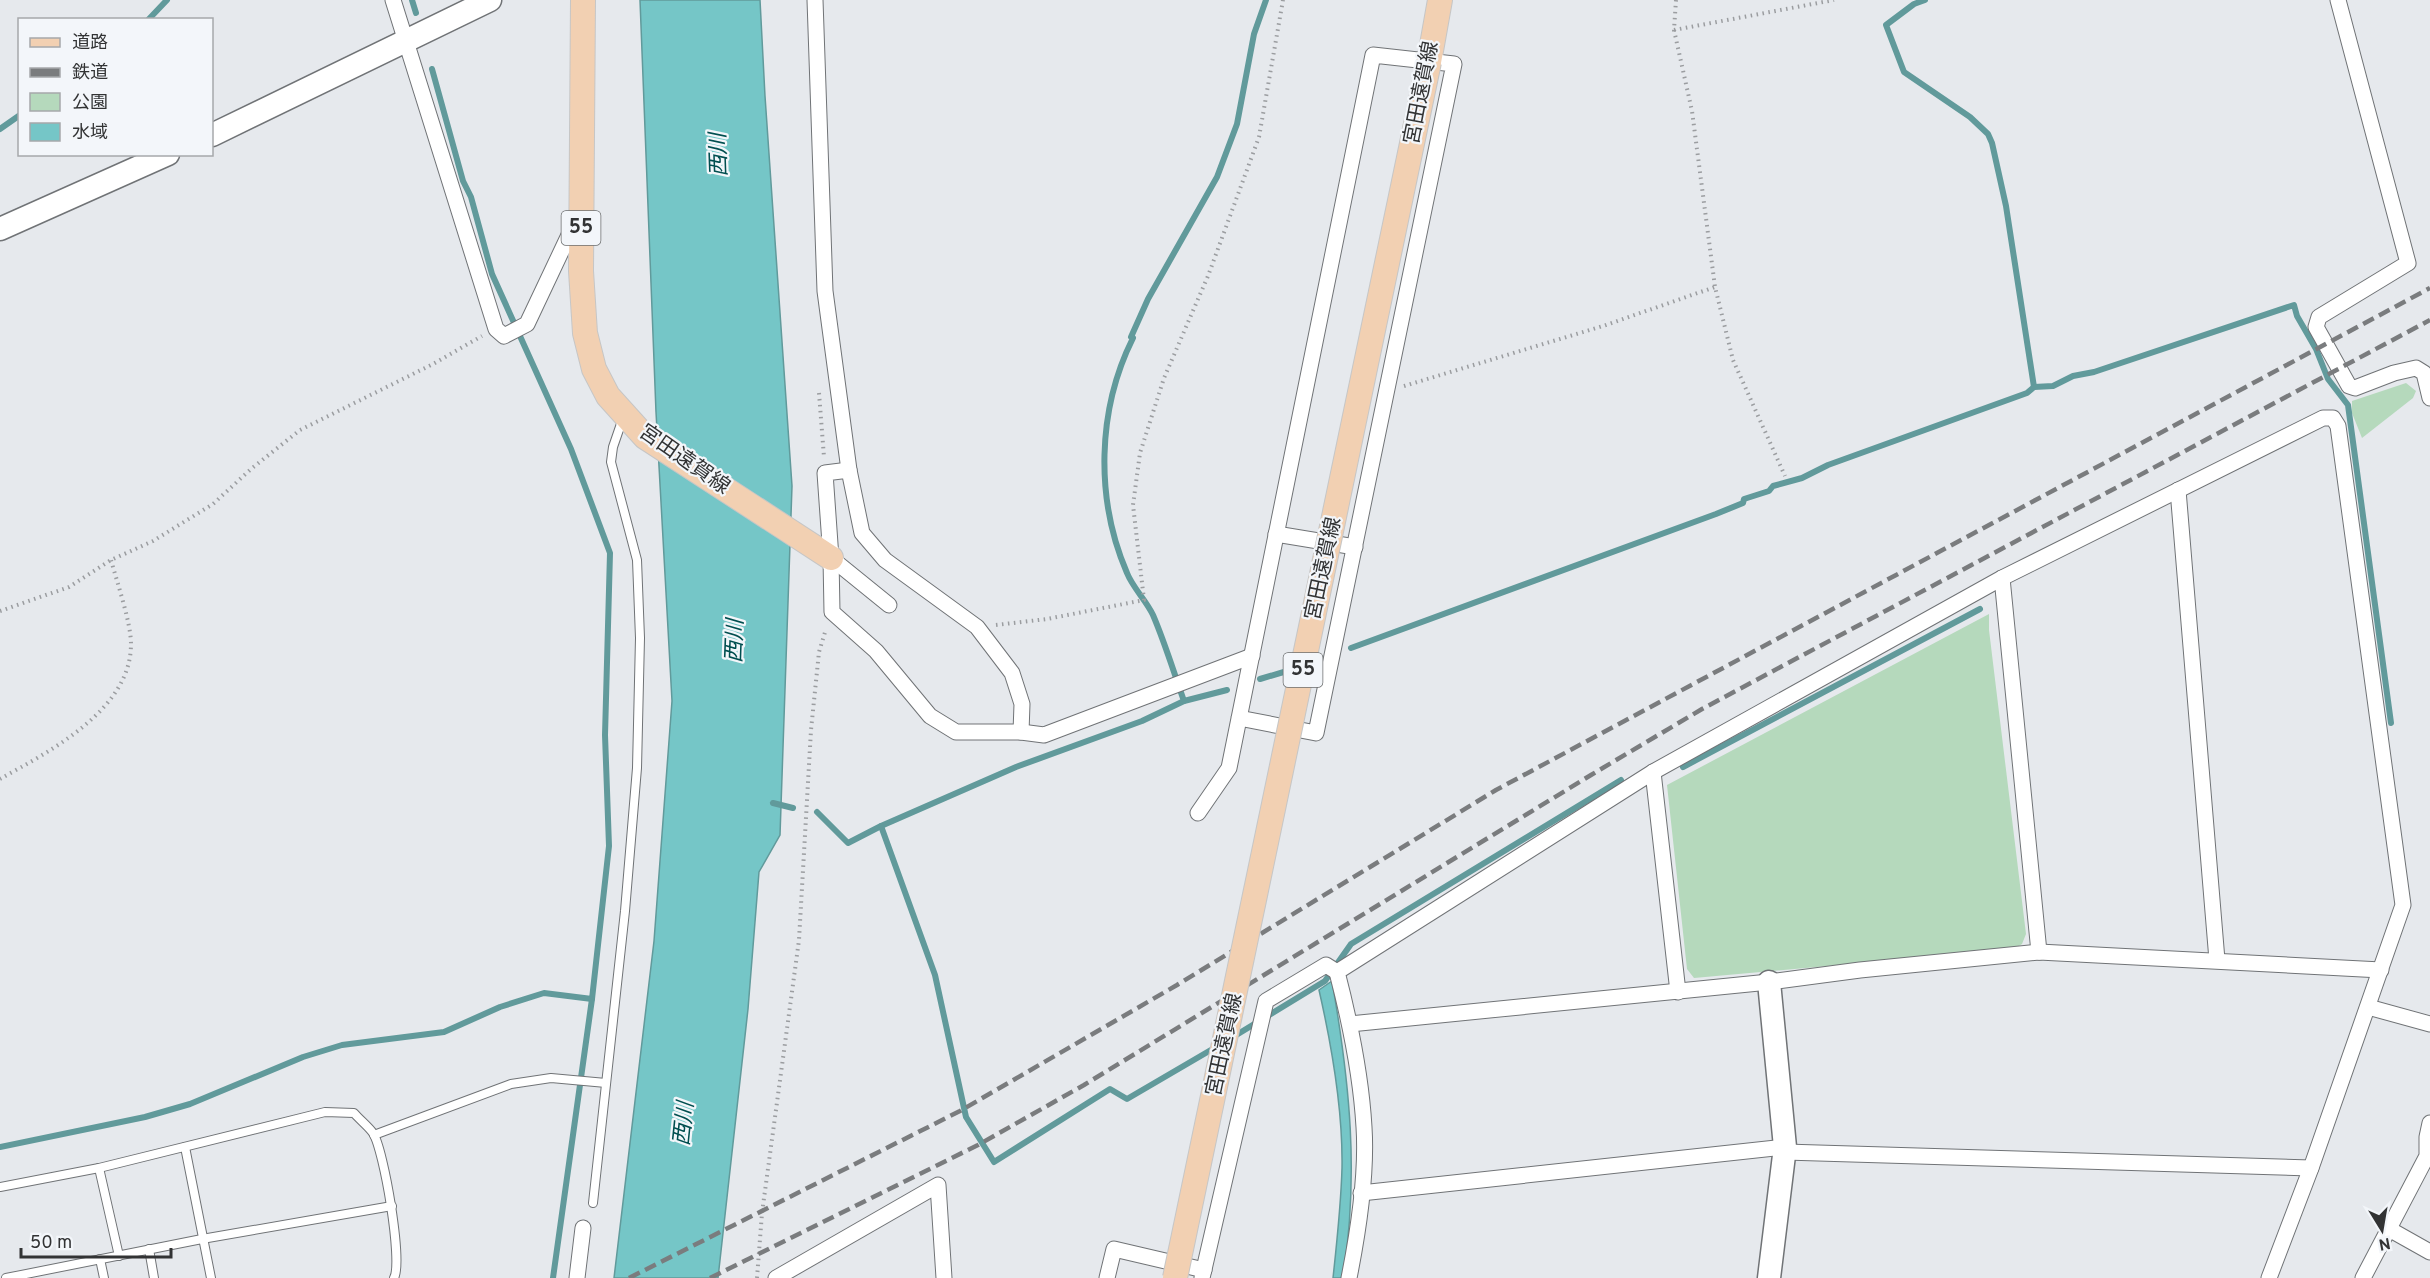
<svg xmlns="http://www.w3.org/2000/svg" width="2430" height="1278" font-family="Overpass,'Noto Sans JP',sans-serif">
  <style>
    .green { fill: #b5d9bc }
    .water { fill: #75c6c7; stroke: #619a9b; stroke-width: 1.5 }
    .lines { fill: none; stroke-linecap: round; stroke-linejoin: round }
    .stream { stroke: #619a9b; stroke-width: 6 }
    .lane-casing { stroke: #707376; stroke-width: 10 }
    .street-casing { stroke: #707376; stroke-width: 17 }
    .secondary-casing { stroke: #707376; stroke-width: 25 }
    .primary-casing { stroke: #c6c6c6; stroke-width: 26 }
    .path { stroke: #9b9da0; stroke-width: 4; stroke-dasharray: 1.5 4.5; stroke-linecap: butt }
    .lane { stroke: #fff; stroke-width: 8 }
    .street { stroke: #fff; stroke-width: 15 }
    .secondary { stroke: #fff; stroke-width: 22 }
    .primary { stroke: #f2d0b2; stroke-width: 24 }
    .rail { stroke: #7a7c7e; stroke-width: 4.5; stroke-dasharray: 12 6; stroke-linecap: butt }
    .primary-bridge-casing { stroke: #c6c6c6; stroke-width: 26; stroke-linecap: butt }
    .primary-bridge { stroke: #f2d0b2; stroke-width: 24 }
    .labels { text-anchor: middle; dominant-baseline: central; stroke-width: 4.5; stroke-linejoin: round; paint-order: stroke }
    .shield { fill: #f3f6fa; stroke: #6c6e6f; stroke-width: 1.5 }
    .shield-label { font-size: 20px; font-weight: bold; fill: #323334 }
    .street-label { font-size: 21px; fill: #323334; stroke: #f3f6fa }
    .water-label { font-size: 22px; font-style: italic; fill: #004e4f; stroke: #f3f6fa }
  </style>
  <rect width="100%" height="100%" fill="#e6e9ed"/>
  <g class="green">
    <polygon points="2406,383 2416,391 2413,398 2362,438 2352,413 2352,401"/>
    <polygon points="1989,614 1989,630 2026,934 2022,944 2014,949 1694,978 1687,969 1667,785"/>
  </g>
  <g class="water">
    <polygon points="640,0 760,0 765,96 792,486 780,835 759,872 748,1009 718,1278 614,1278 654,941 672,701 656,412"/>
    <path d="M1332,981C1350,1084 1359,1174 1343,1278H1333C1337,1241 1341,1205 1342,1168C1343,1109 1332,1047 1319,990Z"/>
  </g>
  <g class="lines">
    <g class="stream">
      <polyline points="412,0 416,13"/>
      <polyline points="1925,0 1914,4 1886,25 1904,72 1970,117 1988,134 1992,143 2006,206 2034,387"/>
      <polyline points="148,20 167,0"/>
      <polyline points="0,129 20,115"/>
      <polyline points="1351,648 1716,514 1743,503 1744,499 1769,491 1773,486 1802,478 1828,465 2027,393 2034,387 2053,386 2073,376 2094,372 2294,305 2297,316 2316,349 2328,379 2348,405 2391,723"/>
      <polyline points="1260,679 1297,668"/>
      <path d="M1184,701C1174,673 1165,643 1153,615C1146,600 1133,588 1127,573C1095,499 1097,410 1133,338L1131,337L1148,299L1217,177L1237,124L1254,34L1266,0"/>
      <polyline points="1683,767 1980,609"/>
      <polyline points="773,803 793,808"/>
      <polyline points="817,812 848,843 881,826 1016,767 1142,721 1184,701 1227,690"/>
      <polyline points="881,826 935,975 966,1117 994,1162 1110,1089 1127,1099 1216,1047"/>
      <polyline points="1233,1037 1325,981 1351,944 1621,780"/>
      <polyline points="0,1147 145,1117 190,1104 303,1057 342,1045 444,1032 500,1007 544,993 592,999 609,846 605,735 610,553 571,449 492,274 471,197 463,181 432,69"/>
      <polyline points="553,1278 592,999"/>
    </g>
    <defs>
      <g id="lane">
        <polyline points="374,1135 511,1084 551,1078 606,1083"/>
        <polyline points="185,1147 211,1278"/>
        <polyline points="99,1168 119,1256"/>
        <path d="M0,1187L99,1168L325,1112L354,1113C360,1120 368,1126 373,1133C384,1150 403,1262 394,1278"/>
        <polyline points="593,1203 625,911 637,768 640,638 637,560 611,462 613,447 623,418"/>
        <polyline points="149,1249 154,1278"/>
        <polyline points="100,1259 104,1278"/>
        <polyline points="6,1278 202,1239 392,1206"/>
      </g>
      <g id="street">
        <polyline points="393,0 496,329 504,336 527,324 578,216"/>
        <polyline points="815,0 825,291 849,470"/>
        <polyline points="2338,0 2408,263 2319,317 2316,327 2349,386 2355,388 2394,373 2416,368 2424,373 2430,398"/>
        <polygon points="849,470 862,533 885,560 977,627 1012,673 1022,704 1021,732 956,732 930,716 876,651 832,612 831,558 825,473"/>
        <polyline points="2178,490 2217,960"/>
        <polyline points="1276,534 1355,547"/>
        <polyline points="831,558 889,605"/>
        <polyline points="2002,578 2039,952"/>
        <polyline points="1021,732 1044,735 1252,656"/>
        <polyline points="1653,772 1678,992"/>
        <polyline points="1198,813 1229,768 1373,55 1454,64 1316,733 1239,718"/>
        <polyline points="2368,1007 2430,1024"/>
        <polyline points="1350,1024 1769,982 1860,970 2039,952 2381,970"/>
        <polyline points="1785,1152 2311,1168"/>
        <polyline points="1361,1193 1785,1147"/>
        <polyline points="2389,1229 2430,1252"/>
        <polyline points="577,1278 583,1228"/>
        <polyline points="776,1278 938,1185 944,1278"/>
        <polyline points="1107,1278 1114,1249 1204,1270"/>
        <polyline points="1202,1278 1266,1001 1326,965 1337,972"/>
        <path d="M1349,1278C1358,1233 1367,1173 1364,1127C1361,1075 1350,1022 1337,972L1653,772L2002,578L2323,418H2333L2338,426L2403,905L2311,1168L2269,1278"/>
        <polyline points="2363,1278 2427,1156 2427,1137 2430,1123"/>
      </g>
      <g id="secondary">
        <polyline points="212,135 490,0"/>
        <polyline points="0,229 168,154"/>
        <polyline points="1769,982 1785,1147 1769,1278"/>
      </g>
      <g id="primary">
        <polyline points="583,0 581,271 585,333 594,369 608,396 645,437 831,558"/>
        <polyline points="1429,62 1440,0"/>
      </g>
    </defs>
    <use href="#lane" class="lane-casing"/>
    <use href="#street" class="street-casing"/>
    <use href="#secondary" class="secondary-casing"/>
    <use href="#primary" class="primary-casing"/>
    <g class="path">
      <polyline points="1676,0 1674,30 1692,111 1715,287 1733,360 1785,476"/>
      <polyline points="1674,30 1834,0"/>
      <polyline points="1404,386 1603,326 1715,287"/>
      <polyline points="819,393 824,457"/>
      <polyline points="0,611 69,587 111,560 153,541 213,504 251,469 300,430 433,364 482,336"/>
      <polyline points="996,625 1047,619 1144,600 1133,505 1140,453 1164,378 1208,276 1259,137 1283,0"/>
      <path d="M0,779C50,751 131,710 131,644C131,623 117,582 111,560"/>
      <polyline points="757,1278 762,1213 799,940 811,730 819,652 826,629"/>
    </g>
    <use href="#lane" class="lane"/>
    <use href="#street" class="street"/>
    <use href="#secondary" class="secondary"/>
    <use href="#primary" class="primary"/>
    <g class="rail">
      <polyline points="629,1278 960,1111 1177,985 1496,790 2430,288"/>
      <polyline points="710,1278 978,1145 1084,1085 1591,775 1702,709 2430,320"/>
    </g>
    <defs>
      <polyline id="primary-bridge" points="1175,1278 1429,62"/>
    </defs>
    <use href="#primary-bridge" class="primary-bridge-casing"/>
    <use href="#primary-bridge" class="primary-bridge"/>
  </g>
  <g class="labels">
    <g class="shield">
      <rect x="561.5" y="211" width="39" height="34" rx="4.5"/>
      <rect x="1283.5" y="653" width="39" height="34" rx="4.5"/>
    </g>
    <g class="shield-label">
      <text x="581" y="228">55</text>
      <text x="1303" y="670">55</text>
    </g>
    <g class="street-label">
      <text transform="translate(1422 93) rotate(-79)">宮田遠賀線</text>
      <text transform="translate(684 460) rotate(35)">宮田遠賀線</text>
      <text transform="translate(1324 569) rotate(-78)">宮田遠賀線</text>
      <text transform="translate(1225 1045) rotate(-78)">宮田遠賀線</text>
    </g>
    <g class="water-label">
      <text transform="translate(720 155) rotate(-92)">西川</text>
      <text transform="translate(736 641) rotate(-88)">西川</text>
      <text transform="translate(685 1124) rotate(-84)">西川</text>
    </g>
  </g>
  <rect x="18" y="18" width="195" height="138" fill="#f3f6fa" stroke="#a6a8ab" stroke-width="1.5"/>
  <rect x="30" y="38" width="30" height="9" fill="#f2d0b2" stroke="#a6a8ab" stroke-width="1.5"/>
  <text x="72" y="48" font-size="18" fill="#323334">道路</text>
  <rect x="30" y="68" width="30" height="9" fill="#7a7c7e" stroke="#a6a8ab" stroke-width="1.5"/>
  <text x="72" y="78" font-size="18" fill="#323334">鉄道</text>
  <rect x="30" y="93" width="30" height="18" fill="#b5d9bc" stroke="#a6a8ab" stroke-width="1.5"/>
  <text x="72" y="108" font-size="18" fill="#323334">公園</text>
  <rect x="30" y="123" width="30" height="18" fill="#75c6c7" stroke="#a6a8ab" stroke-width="1.5"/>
  <text x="72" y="138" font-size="18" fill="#323334">水域</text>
  <g transform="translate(2382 1230) rotate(169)" stroke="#f3f6fa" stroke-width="4.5" paint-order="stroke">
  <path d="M0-4.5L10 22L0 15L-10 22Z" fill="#323334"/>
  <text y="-9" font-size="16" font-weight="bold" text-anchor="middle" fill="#323334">N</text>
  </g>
  <path d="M21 1248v9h150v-9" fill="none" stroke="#323334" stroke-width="3"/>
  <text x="30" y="1248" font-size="18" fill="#323334" stroke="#f3f6fa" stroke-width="4.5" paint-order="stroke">50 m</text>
</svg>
